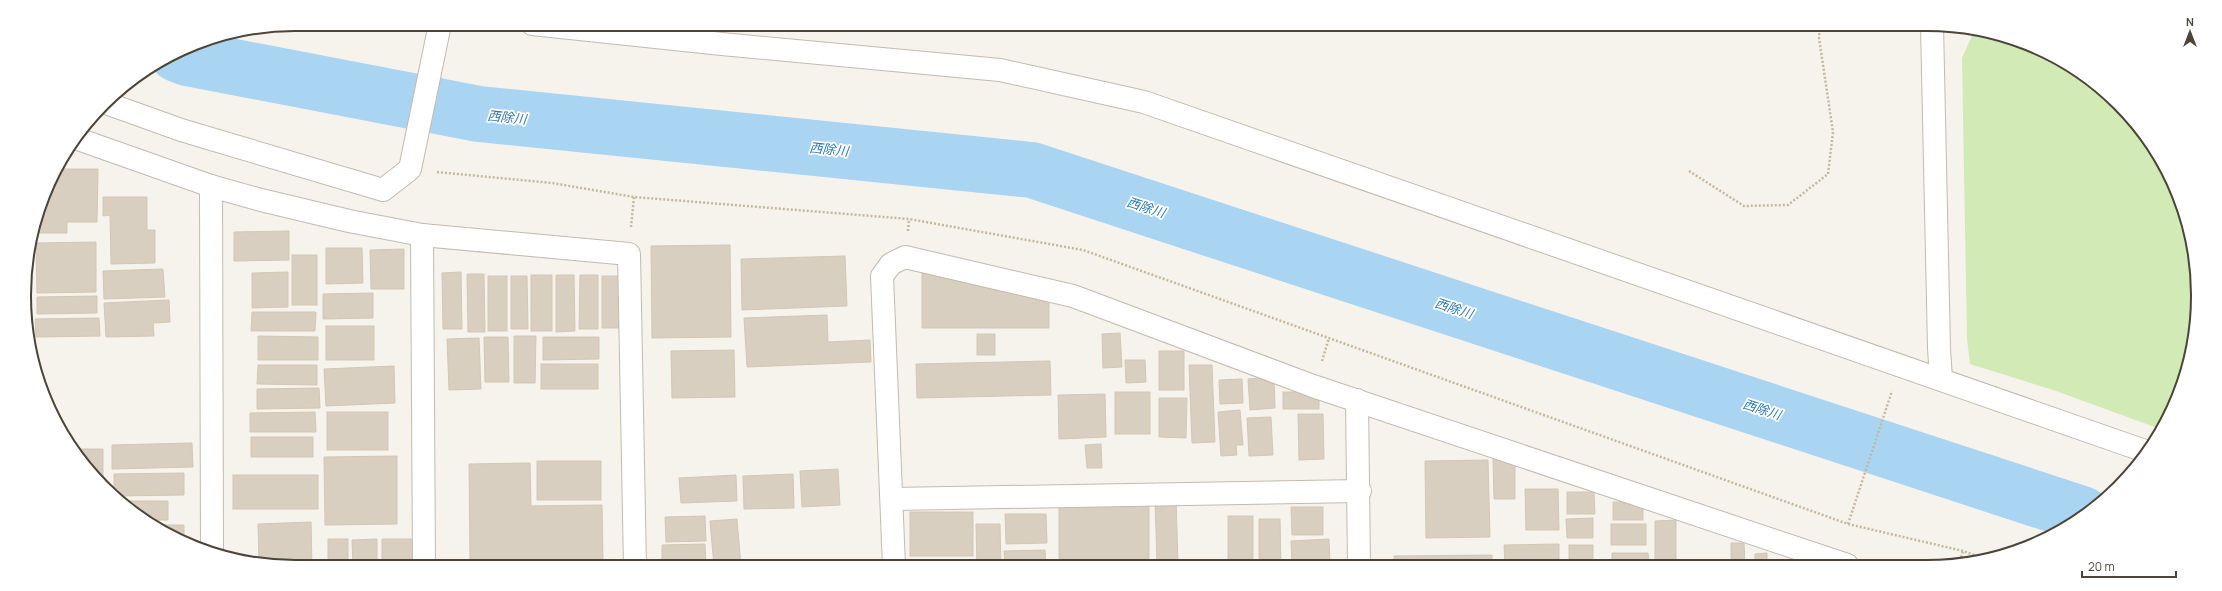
<svg xmlns="http://www.w3.org/2000/svg" width="2222" height="591" font-family="Manrope,'Noto Sans JP',sans-serif">
  <style>
    .green { fill: #d2eab5 }
    .lines { fill: none; stroke-linecap: round; stroke-linejoin: round }
    .river { stroke: #a9d4f2; stroke-width: 56 }
    .building { fill: #d8cfc1; stroke: #d3c7b4 }
    .pedestrian-casing { stroke: #c2bbae; stroke-width: 24 }
    .minor-casing { stroke: #c2bbae; stroke-width: 24 }
    .tertiary-casing { stroke: #c2bbae; stroke-width: 24 }
    .path { stroke: #c4b79f; stroke-width: 2.5; stroke-dasharray: 2 2; stroke-linecap: butt }
    .pedestrian { stroke: #fff; stroke-width: 22 }
    .minor { stroke: #fff; stroke-width: 22 }
    .tertiary { stroke: #fff; stroke-width: 22 }
    .labels { text-anchor: middle; dominant-baseline: central; stroke-width: 3.5; stroke-linejoin: round; paint-order: stroke }
    .water-label { font-size: 13px; font-style: italic; fill: #2e7ab2; stroke: #fff }
    .rim { fill: none; stroke: #4b4439; stroke-width: 2 }
  </style>
  <rect width="100%" height="100%" fill="#f6f3ec"/>
  <path class="green" d="M1975,29C2002,31 2030,45 2054,57C2157,112 2216,233 2193,348C2191,358 2186,367 2183,377C2177,395 2172,413 2160,429L2056,391L1970,364L1967,339L1962,58Z"/>
  <g class="lines">
    <polyline class="river" points="177,54 187,58 479,114 1032,170 2082,514"/>
  </g>
  <g class="building">
    <polygon points="56,169 98,169 97,222 67,222 67,233 32,233"/>
    <polygon points="103,197 147,197 147,230 155,230 155,263 111,264 110,215 103,216"/>
    <polygon points="289,231 289,260 234,261 234,232"/>
    <polygon points="96,242 96,292 37,293 36,243"/>
    <polygon points="730,245 731,337 652,338 651,246"/>
    <polygon points="326,248 362,248 363,283 326,284"/>
    <polygon points="404,249 404,289 371,289 370,250"/>
    <rect x="292" y="255" width="25" height="50"/>
    <polygon points="845,256 847,306 742,310 741,259"/>
    <polygon points="163,269 165,297 104,299 103,271"/>
    <polygon points="922,270 1049,296 1049,328 922,328"/>
    <polygon points="288,272 288,307 252,308 252,273"/>
    <polygon points="461,272 462,329 443,329 442,273"/>
    <polygon points="467,274 484,274 485,332 468,332"/>
    <rect x="531" y="275" width="21" height="56"/>
    <polygon points="556,275 574,275 575,331 556,332"/>
    <polygon points="580,275 598,275 598,329 579,329"/>
    <rect x="488" y="276" width="19" height="55"/>
    <polygon points="511,276 527,276 528,329 511,329"/>
    <rect x="602" y="276" width="19" height="52"/>
    <polygon points="373,293 373,318 323,319 323,294"/>
    <polygon points="97,296 97,313 37,314 37,297"/>
    <polygon points="169,300 170,322 153,323 154,336 106,337 104,303"/>
    <polygon points="252,312 316,312 315,331 251,331"/>
    <polygon points="827,315 828,342 870,340 871,362 747,367 744,318"/>
    <polygon points="99,318 100,336 36,337 35,319"/>
    <rect x="326" y="326" width="48" height="34"/>
    <polygon points="1120,333 1122,367 1103,368 1102,334"/>
    <rect x="977" y="334" width="18" height="21"/>
    <polygon points="258,336 318,337 318,360 258,360"/>
    <polygon points="514,336 536,336 535,383 514,383"/>
    <polygon points="484,337 508,337 509,382 485,382"/>
    <polygon points="543,337 599,337 599,359 543,360"/>
    <polygon points="479,338 481,389 449,390 447,339"/>
    <polygon points="734,350 735,397 672,398 671,351"/>
    <rect x="1159" y="351" width="25" height="39"/>
    <polygon points="1125,360 1145,360 1146,382 1126,383"/>
    <polygon points="1050,361 1051,395 917,398 916,364"/>
    <rect x="541" y="364" width="57" height="25"/>
    <polygon points="258,365 317,365 317,385 257,384"/>
    <polygon points="1189,365 1212,365 1215,442 1192,443"/>
    <polygon points="394,366 395,403 326,406 324,369"/>
    <polygon points="1274,377 1275,408 1250,410 1248,379"/>
    <polygon points="1242,379 1243,403 1220,404 1219,380"/>
    <polygon points="319,388 320,408 257,409 257,389"/>
    <rect x="1115" y="392" width="35" height="42"/>
    <rect x="1283" y="392" width="36" height="17"/>
    <polygon points="1105,394 1106,437 1059,439 1058,395"/>
    <polygon points="1159,398 1187,398 1186,438 1159,437"/>
    <polygon points="1240,410 1243,445 1236,445 1237,455 1221,456 1218,412"/>
    <polygon points="315,412 316,432 250,432 250,413"/>
    <rect x="327" y="412" width="61" height="38"/>
    <polygon points="1298,414 1323,414 1324,459 1299,460"/>
    <polygon points="1271,417 1273,455 1249,456 1247,418"/>
    <rect x="251" y="437" width="62" height="20"/>
    <polygon points="192,443 193,467 112,469 112,445"/>
    <polygon points="1101,444 1102,468 1087,468 1085,445"/>
    <polygon points="73,449 103,449 103,482 80,461"/>
    <polygon points="397,456 397,524 325,525 324,457"/>
    <polygon points="1515,458 1515,499 1494,499 1493,459"/>
    <polygon points="1488,460 1490,537 1426,538 1425,461"/>
    <rect x="537" y="461" width="64" height="39"/>
    <polygon points="530,463 531,506 602,505 603,561 470,563 469,464"/>
    <polygon points="838,469 840,505 802,507 800,471"/>
    <polygon points="184,473 184,495 118,496 114,493 114,474"/>
    <polygon points="793,474 794,508 744,509 743,476"/>
    <rect x="233" y="475" width="85" height="34"/>
    <polygon points="736,475 737,501 681,503 679,478"/>
    <polygon points="1525,489 1558,489 1559,530 1526,530"/>
    <polygon points="1567,492 1594,492 1595,514 1567,514"/>
    <polygon points="1176,499 1178,562 1157,563 1155,500"/>
    <polygon points="123,501 168,501 168,520 143,520"/>
    <rect x="1613" y="502" width="30" height="18"/>
    <polygon points="1149,505 1149,566 1059,566 1059,506"/>
    <polygon points="1291,507 1323,507 1323,535 1292,535"/>
    <rect x="910" y="512" width="63" height="44"/>
    <polygon points="1005,514 1046,514 1047,543 1006,544"/>
    <polygon points="705,516 706,541 666,542 665,517"/>
    <rect x="1228" y="516" width="25" height="50"/>
    <polygon points="1593,518 1593,538 1567,538 1566,519"/>
    <polygon points="737,519 741,566 714,566 710,521"/>
    <polygon points="1259,519 1280,519 1281,566 1259,566"/>
    <polygon points="1676,520 1676,563 1655,563 1655,521"/>
    <polygon points="311,522 312,567 259,563 258,524"/>
    <polygon points="976,524 1000,524 1001,566 977,566"/>
    <rect x="1611" y="524" width="35" height="21"/>
    <polygon points="151,525 184,525 184,542"/>
    <rect x="328" y="539" width="20" height="28"/>
    <polygon points="377,539 377,567 353,567 352,540"/>
    <polygon points="382,539 415,539 415,565 382,566"/>
    <polygon points="1329,539 1330,565 1292,566 1291,541"/>
    <polygon points="1731,543 1744,543 1745,565 1731,565"/>
    <polygon points="705,544 706,566 662,566 662,545"/>
    <polygon points="1559,544 1559,565 1505,565 1504,545"/>
    <rect x="1569" y="545" width="24" height="20"/>
    <polygon points="1045,550 1046,566 1005,566 1004,551"/>
    <polygon points="1612,553 1648,553 1649,565 1612,565"/>
    <polygon points="1767,553 1767,565 1755,565 1755,554"/>
    <polygon points="1492,555 1492,565 1394,565 1394,556"/>
  </g>
  <g class="lines">
    <defs>
      <polyline id="pedestrian" points="1932,25 1939,348 1941,379"/>
      <g id="minor">
        <polyline points="106,103 181,130 383,190 410,169 440,24"/>
        <polyline points="75,138 211,186 261,200 349,221 422,235 629,254 635,567"/>
        <polyline points="211,186 212,553"/>
        <polyline points="422,235 424,567"/>
        <polyline points="1357,400 1359,566"/>
        <polyline points="892,499 1360,491"/>
        <polyline points="894,566 882,276 891,264 905,257 1073,296 1313,386 1847,565"/>
      </g>
      <polyline id="tertiary" points="532,24 722,44 1000,70 1144,102 2145,451"/>
    </defs>
    <use href="#pedestrian" class="pedestrian-casing"/>
    <use href="#minor" class="minor-casing"/>
    <use href="#tertiary" class="tertiary-casing"/>
    <g class="path">
      <polyline points="1689,171 1744,206 1788,205 1828,174 1833,132 1819,38 1820,24"/>
      <polyline points="437,172 552,183 634,197 909,219 1083,250 1848,524 1963,551 1983,558"/>
      <polyline points="631,227 634,197"/>
      <polyline points="908,231 909,219"/>
      <polyline points="1322,361 1329,338"/>
      <polyline points="1848,524 1892,391"/>
      <polyline points="1959,565 1963,551"/>
    </g>
    <use href="#pedestrian" class="pedestrian"/>
    <use href="#minor" class="minor"/>
    <use href="#tertiary" class="tertiary"/>
  </g>
  <g class="labels">
    <g class="water-label">
      <text transform="translate(507 117) rotate(6)">西除川</text>
      <text transform="translate(829 149) rotate(6)">西除川</text>
      <text transform="translate(1146 207) rotate(18)">西除川</text>
      <text transform="translate(1454 308) rotate(18)">西除川</text>
      <text transform="translate(1762 409) rotate(18)">西除川</text>
    </g>
  </g>
  <path d="M0 0H2222V591H0ZM295 31H1927A264 264 0 0 1 2191 295V296A264 264 0 0 1 1927 560H295A264 264 0 0 1 31 296V295A264 264 0 0 1 295 31Z" fill="#fff" fill-rule="evenodd"/>
  <path class="rim" d="M295 31H1927A264 264 0 0 1 2191 295V296A264 264 0 0 1 1927 560H295A264 264 0 0 1 31 296V295A264 264 0 0 1 295 31Z"/>
  <g transform="translate(2190 32)" stroke="#ffffff" stroke-width="3" paint-order="stroke">
  <path d="M0-3L7 15L0 10L-7 15Z" fill="#4b4439"/>
  <text y="-6" font-size="11" font-weight="bold" text-anchor="middle" fill="#4b4439">N</text>
  </g>
  <path d="M2082 571v6h94v-6" fill="none" stroke="#4b4439" stroke-width="2"/>
  <text x="2088" y="571" font-size="12" fill="#4b4439" stroke="#ffffff" stroke-width="3" paint-order="stroke">20 m</text>
</svg>
